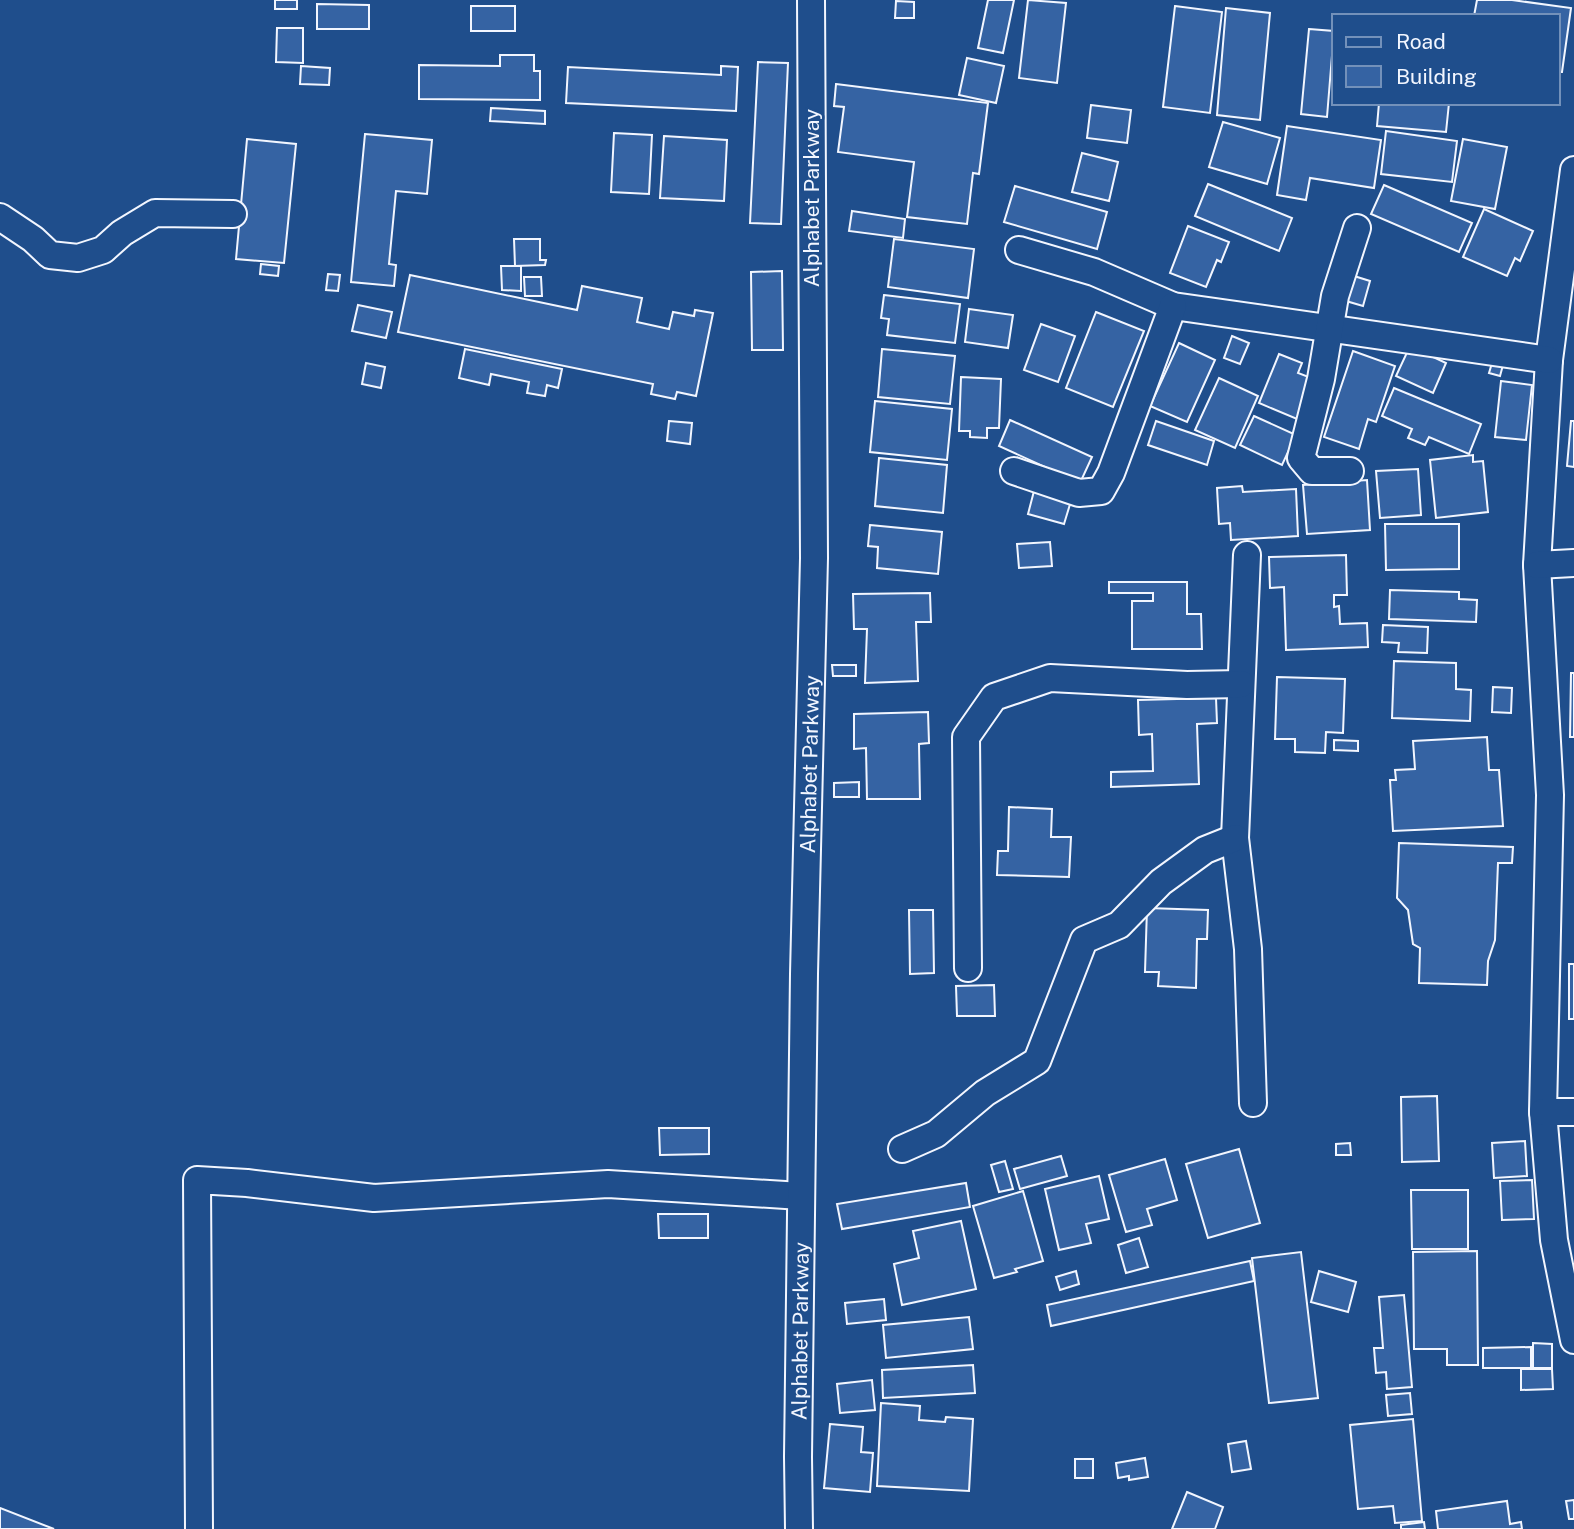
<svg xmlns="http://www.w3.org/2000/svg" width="1574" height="1529" font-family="'Public Sans',sans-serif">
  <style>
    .building { fill: #3563a3; stroke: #f2f6ff; stroke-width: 2 }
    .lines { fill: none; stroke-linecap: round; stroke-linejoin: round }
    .minor-casing { stroke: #f2f6ff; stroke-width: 30 }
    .minor { stroke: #1f4e8c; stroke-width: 26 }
    .labels { text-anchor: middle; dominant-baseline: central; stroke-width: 5; stroke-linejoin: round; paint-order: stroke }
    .street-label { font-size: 21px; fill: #f2f6ff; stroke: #1f4e8c }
  </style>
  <rect width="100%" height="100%" fill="#1f4e8c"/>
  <g class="building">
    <rect x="275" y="0" width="22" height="9"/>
    <polygon points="988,0 1014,0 1003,53 978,48"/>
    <polygon points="1028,0 1066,3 1057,83 1019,78"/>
    <polygon points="1477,0 1512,0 1571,8 1562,72 1558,72 1558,16 1474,16"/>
    <polygon points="896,1 914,2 914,18 895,18"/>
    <polygon points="317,4 369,5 369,29 317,29"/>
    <rect x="471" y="6" width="44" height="25"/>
    <polygon points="1175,6 1222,12 1210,113 1163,107"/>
    <polygon points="1226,8 1270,13 1260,120 1217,115"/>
    <polygon points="277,28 303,28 303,63 276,62"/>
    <polygon points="1309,29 1334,31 1327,117 1301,114"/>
    <polygon points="500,55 534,55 534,71 540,71 540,100 419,99 419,65 500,66"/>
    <polygon points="967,58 1004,66 996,103 959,95"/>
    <polygon points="758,62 788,63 781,224 750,223"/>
    <polygon points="301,66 330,68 329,85 300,84"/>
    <polygon points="721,66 738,67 736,111 566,103 568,67 721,75"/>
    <polygon points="836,84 988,103 979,174 973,173 967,224 907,217 914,162 838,152 844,107 834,106"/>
    <polygon points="1379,103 1449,103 1446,132 1377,126"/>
    <polygon points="1091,105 1131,110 1127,143 1087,138"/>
    <polygon points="491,108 545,111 545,124 490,121"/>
    <polygon points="1223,122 1280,138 1267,184 1209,167"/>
    <polygon points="1287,126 1381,140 1374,188 1310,178 1306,200 1277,195"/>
    <polygon points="1386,131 1457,141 1452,182 1381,174"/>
    <polygon points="614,133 652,135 649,194 611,192"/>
    <polygon points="365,134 432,140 427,194 396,191 389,264 396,265 394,286 351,282"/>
    <polygon points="664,136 727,140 724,201 660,198"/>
    <polygon points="247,139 296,144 284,263 236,259"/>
    <polygon points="1463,139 1507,147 1495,209 1451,201"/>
    <polygon points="1082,153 1118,162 1109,201 1072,192"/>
    <polygon points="1208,184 1292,218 1279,251 1195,216"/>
    <polygon points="1384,185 1472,223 1459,252 1371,214"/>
    <polygon points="1015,186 1107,212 1097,249 1004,222"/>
    <polygon points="1484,209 1533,231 1520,261 1515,258 1507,276 1463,257"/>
    <polygon points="852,211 905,219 903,238 849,231"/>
    <polygon points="1188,226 1229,242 1221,262 1217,260 1206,287 1170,273"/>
    <polygon points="514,239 540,239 540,260 546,260 545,265 515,266"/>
    <polygon points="894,239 974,249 968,298 888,287"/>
    <polygon points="261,264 279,266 278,276 260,274"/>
    <polygon points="501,266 521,266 521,291 502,290"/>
    <polygon points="782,271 783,350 752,350 751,272"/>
    <polygon points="328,274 340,275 338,291 326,290"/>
    <polygon points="410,275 577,310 582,286 642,298 637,322 669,329 673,312 694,316 695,310 713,313 696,396 677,392 675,399 651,394 653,384 398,332"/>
    <polygon points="1354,276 1370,281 1363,306 1346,301"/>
    <polygon points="524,277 541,277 542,296 525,296"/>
    <polygon points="884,295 960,304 955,343 887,335 889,319 881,318"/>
    <polygon points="358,305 392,312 386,338 352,331"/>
    <polygon points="969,309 1013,315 1008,348 965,342"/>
    <polygon points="1096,312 1144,331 1113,407 1066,388"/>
    <polygon points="1041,324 1075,336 1058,382 1024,370"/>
    <polygon points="1232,336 1249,343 1240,364 1224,358"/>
    <polygon points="1179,343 1215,360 1187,422 1150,406"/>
    <polygon points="1410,346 1446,363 1433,393 1396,376"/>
    <polygon points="465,349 562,369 558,388 547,385 545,396 527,393 529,382 491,374 489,385 459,378"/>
    <polygon points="882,349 955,356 950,404 878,397"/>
    <polygon points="1353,351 1395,366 1376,422 1368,419 1359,449 1324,437"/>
    <polygon points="1279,354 1302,363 1298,373 1314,379 1297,419 1259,403"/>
    <polygon points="366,363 385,367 381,388 362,384"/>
    <polygon points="1492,363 1503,365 1500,376 1489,373"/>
    <polygon points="961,377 1001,379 999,428 987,428 987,438 970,437 970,431 959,431"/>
    <polygon points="1219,378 1258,396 1235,448 1195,430"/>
    <polygon points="1501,381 1532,385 1526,440 1495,437"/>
    <polygon points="1394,388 1481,424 1469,454 1429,437 1425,445 1408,438 1412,429 1382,416"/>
    <polygon points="875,401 952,409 947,460 870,452"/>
    <polygon points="1254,416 1296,435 1282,465 1240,445"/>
    <polygon points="1010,420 1092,457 1080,483 999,446"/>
    <polygon points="669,421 692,423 690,444 667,441"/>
    <polygon points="1156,421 1214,441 1207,465 1148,445"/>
    <polygon points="1571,421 1574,421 1574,467 1567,466"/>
    <polygon points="1473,455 1473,462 1483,461 1488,512 1436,518 1430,460"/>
    <polygon points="879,458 947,465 943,513 875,506"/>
    <polygon points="1418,469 1421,515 1380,518 1376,471"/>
    <polygon points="1367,480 1370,530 1307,534 1303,485"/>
    <polygon points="1242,486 1243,492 1296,489 1298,536 1231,540 1230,523 1219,524 1217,488"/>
    <polygon points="1034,491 1071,501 1064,524 1028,514"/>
    <polygon points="1385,524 1459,524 1459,569 1386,570"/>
    <polygon points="870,525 942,532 938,574 877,568 878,547 868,546"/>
    <polygon points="1050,542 1052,566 1019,568 1017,544"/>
    <polygon points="1346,555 1347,595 1334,595 1334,607 1339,606 1340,624 1367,623 1368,647 1286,650 1284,587 1270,588 1269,557"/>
    <polygon points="1109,582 1187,582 1187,614 1201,614 1202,649 1132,649 1132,601 1153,601 1153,593 1109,593"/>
    <polygon points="1390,590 1459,592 1459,599 1477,600 1476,622 1389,619"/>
    <polygon points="930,593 931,622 916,622 918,681 865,683 867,629 854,629 853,594"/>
    <polygon points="1383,625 1428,627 1427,653 1398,652 1399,643 1382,642"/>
    <polygon points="1394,661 1456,663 1456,689 1471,690 1470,721 1392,718"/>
    <polygon points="832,665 856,665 856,676 833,676"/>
    <polygon points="1571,673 1574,673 1574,737 1570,737"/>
    <polygon points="1277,677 1345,679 1343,733 1326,732 1325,753 1295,752 1295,739 1275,739"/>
    <polygon points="1493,687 1512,688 1511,713 1492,712"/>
    <polygon points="1216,698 1217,723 1197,724 1199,784 1111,787 1111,772 1153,771 1152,734 1139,735 1138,700"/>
    <polygon points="928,712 929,743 919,744 920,799 867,799 866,748 854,749 854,714"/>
    <polygon points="1487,737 1489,770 1499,770 1503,826 1393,831 1390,780 1396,780 1395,770 1415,769 1413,741"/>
    <polygon points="1334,740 1358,741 1358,751 1334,750"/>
    <polygon points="859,782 859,797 834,797 834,783"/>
    <polygon points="1009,807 1052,809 1051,837 1071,837 1069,877 997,875 998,851 1008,851"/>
    <polygon points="1399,843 1513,847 1512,863 1498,863 1495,940 1488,961 1487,985 1419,983 1420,948 1413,944 1408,910 1397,898"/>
    <polygon points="1147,908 1208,910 1207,939 1197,939 1196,988 1158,986 1159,972 1145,972"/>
    <polygon points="909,910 933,910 934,973 910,974"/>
    <rect x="1569" y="964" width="5" height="55"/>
    <polygon points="994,985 995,1016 957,1016 956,986"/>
    <polygon points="1437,1096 1439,1161 1402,1162 1401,1097"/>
    <polygon points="659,1128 709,1128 709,1154 660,1155"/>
    <polygon points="1525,1141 1527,1176 1494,1178 1492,1143"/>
    <polygon points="1350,1143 1351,1155 1336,1155 1336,1144"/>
    <polygon points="1239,1149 1260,1223 1208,1238 1186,1164"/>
    <polygon points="1061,1156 1067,1176 1020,1189 1014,1169"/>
    <polygon points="1165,1159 1177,1200 1147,1209 1152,1225 1126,1232 1109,1175"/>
    <polygon points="1005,1161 1013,1189 999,1192 991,1165"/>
    <polygon points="1099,1176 1109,1219 1086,1224 1091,1243 1059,1250 1045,1189"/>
    <polygon points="1532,1180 1534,1219 1502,1220 1500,1181"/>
    <polygon points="966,1183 970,1207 842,1229 837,1204"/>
    <polygon points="1411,1190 1468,1190 1468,1249 1412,1249"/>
    <polygon points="1023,1191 1043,1261 1015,1269 1017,1272 994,1278 973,1206"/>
    <polygon points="658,1214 708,1214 708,1238 659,1238"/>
    <polygon points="961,1221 976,1289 902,1305 894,1264 919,1258 913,1231"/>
    <polygon points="1139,1238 1148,1267 1126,1273 1118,1245"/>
    <polygon points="1477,1251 1478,1365 1447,1365 1447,1349 1414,1349 1413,1252"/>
    <polygon points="1301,1252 1318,1398 1269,1403 1252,1258"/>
    <polygon points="1250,1261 1254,1281 1051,1326 1047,1305"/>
    <polygon points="1076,1271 1079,1284 1060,1290 1056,1277"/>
    <polygon points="1319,1271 1356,1282 1348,1312 1311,1302"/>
    <polygon points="1404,1295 1412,1387 1387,1389 1386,1372 1376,1373 1374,1348 1383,1348 1379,1297"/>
    <polygon points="884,1299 886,1320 847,1324 845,1303"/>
    <polygon points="969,1317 973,1349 886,1358 883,1325"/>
    <polygon points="1533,1343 1552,1344 1552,1368 1533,1368"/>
    <polygon points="1531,1347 1531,1368 1483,1368 1483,1348"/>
    <polygon points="973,1365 975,1393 883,1398 882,1370"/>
    <polygon points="1521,1369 1552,1369 1553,1389 1521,1390"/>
    <polygon points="872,1380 875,1410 840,1413 837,1384"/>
    <polygon points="1410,1393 1412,1414 1388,1416 1386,1395"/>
    <polygon points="881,1403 920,1406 919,1420 945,1422 946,1417 973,1419 969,1491 877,1486"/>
    <polygon points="1413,1419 1422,1521 1395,1523 1393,1506 1358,1509 1350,1425"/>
    <polygon points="830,1424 863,1427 861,1452 873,1453 870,1492 824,1488"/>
    <polygon points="1246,1441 1251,1469 1232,1472 1228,1444"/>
    <polygon points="1145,1458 1148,1477 1129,1480 1129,1476 1118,1478 1116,1463"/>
    <rect x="1075" y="1459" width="18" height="19"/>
    <polygon points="1187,1492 1223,1507 1215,1529 1172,1529"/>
    <polygon points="1574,1500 1574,1519 1569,1519 1566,1501"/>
    <polygon points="1507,1501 1510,1524 1521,1522 1522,1529 1438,1529 1436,1511"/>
    <polygon points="0,1508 54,1529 0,1529"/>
    <polygon points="1424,1522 1425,1529 1401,1529 1401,1525"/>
  </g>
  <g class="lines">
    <defs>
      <g id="minor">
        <polyline points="1574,170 1549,360 1537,565 1550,795 1543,1112 1554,1240 1574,1340"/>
        <polyline points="0,217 33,239 50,255 78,258 103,250 122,233 155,213 233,214"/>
        <polyline points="1019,250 1094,272 1173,306 1549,360"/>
        <polyline points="1014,471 1079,493 1101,491 1111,473 1173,306"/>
        <polyline points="1350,471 1312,471 1301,458 1321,379 1335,296 1357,228"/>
        <polyline points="1247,555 1235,838 1248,949 1253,1103"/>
        <polyline points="1537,565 1574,563"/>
        <polyline points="968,968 966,737 994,697 1050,678 1187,685 1241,684"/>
        <polyline points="1543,1112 1574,1112"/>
        <polyline points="902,1149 936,1134 985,1093 1037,1061 1084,940 1119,925 1161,882 1205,850 1235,838"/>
        <polyline points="199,1529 197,1180 247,1183 374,1198 608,1184 801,1196"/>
        <path id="s1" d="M799,1529L798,1457L804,974L814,558L811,0"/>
      </g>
    </defs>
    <use href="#minor" class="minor-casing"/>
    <use href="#minor" class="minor"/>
  </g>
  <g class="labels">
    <g class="street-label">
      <text transform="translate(811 198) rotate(-90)">Alphabet Parkway</text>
      <text stroke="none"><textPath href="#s1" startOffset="765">Alphabet Parkway</textPath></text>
      <text stroke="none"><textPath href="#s1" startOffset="198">Alphabet Parkway</textPath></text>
    </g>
  </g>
  <rect x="1332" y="14" width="228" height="91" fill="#1f4e8c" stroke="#7391ba" stroke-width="2"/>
  <rect x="1346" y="37" width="35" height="10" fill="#1f4e8c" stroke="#7391ba" stroke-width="2"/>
  <text x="1396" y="49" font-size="21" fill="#f2f6ff">Road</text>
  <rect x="1346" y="66" width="35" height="21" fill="#3563a3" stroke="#7391ba" stroke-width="2"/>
  <text x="1396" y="84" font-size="21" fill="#f2f6ff">Building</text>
</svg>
